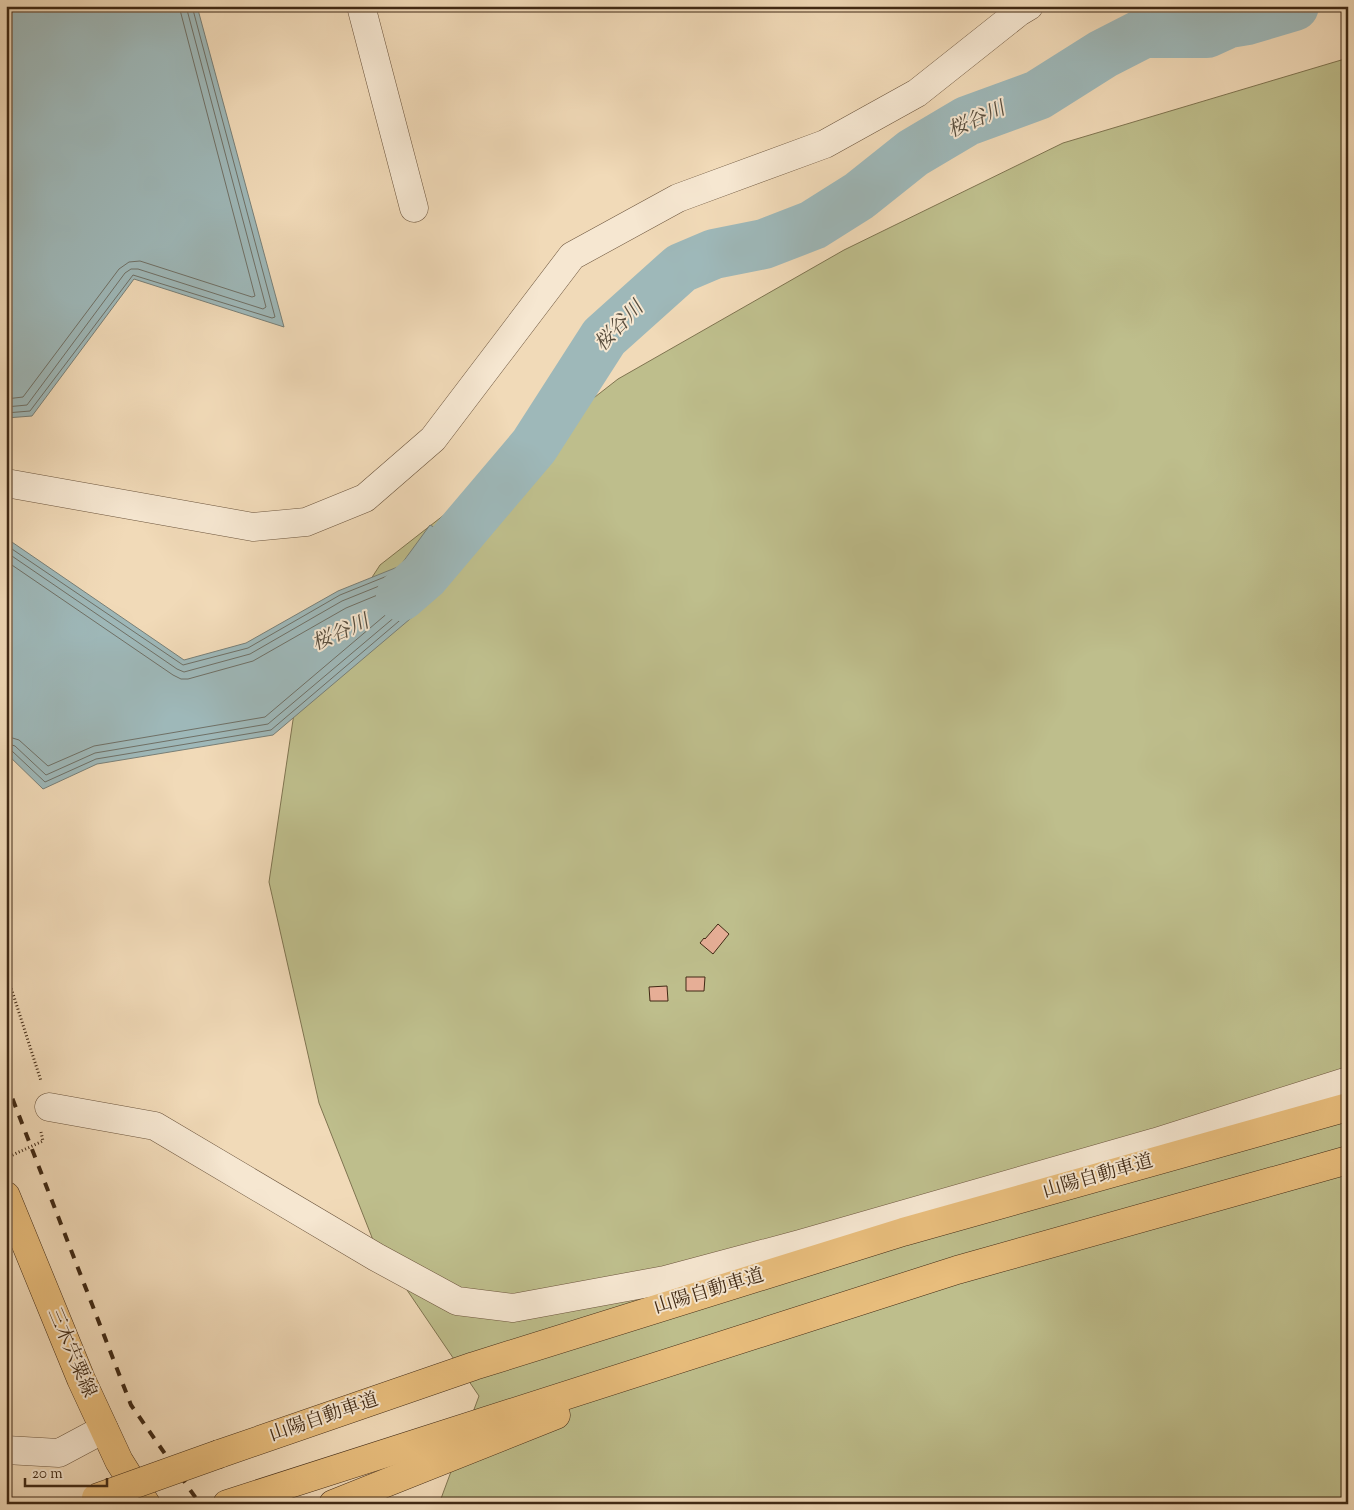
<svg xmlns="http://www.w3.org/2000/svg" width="1354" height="1510" font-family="'Sorts Mill Goudy','Noto Serif JP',serif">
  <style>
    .green { fill: #bebe8c; stroke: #7f7450 }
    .water { fill: #9eb8b9; stroke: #787f77 }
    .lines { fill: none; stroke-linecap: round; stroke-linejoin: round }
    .shore { stroke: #6f7066; stroke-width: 1 }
    .river { stroke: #9eb8b9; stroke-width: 50 }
    .building { fill: #e6ae96; stroke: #402914 }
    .street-casing { stroke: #6c553d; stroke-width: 29 }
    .primary-casing { stroke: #402914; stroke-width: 29 }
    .highway-casing { stroke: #402914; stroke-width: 29 }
    .path { stroke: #402914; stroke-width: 3; stroke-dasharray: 1 2.5; stroke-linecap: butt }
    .street { stroke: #f6e7d1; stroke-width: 28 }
    .primary { stroke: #e8bd7c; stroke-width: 28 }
    .highway { stroke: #e8bd7c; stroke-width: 28 }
    .rail { stroke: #402914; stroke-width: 4; stroke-dasharray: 9 9; stroke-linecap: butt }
    .highway-bridge-casing { stroke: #402914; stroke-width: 29; stroke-linecap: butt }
    .highway-bridge { stroke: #e8bd7c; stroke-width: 28 }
    .labels { text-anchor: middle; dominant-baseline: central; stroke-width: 4; stroke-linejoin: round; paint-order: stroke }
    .street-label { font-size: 19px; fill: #402914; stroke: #f6e7d1 }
    .water-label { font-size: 20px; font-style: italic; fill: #584d3d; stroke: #f6e7d1 }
  </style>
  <rect width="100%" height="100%" fill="#f1dab8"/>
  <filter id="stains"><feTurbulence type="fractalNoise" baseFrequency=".004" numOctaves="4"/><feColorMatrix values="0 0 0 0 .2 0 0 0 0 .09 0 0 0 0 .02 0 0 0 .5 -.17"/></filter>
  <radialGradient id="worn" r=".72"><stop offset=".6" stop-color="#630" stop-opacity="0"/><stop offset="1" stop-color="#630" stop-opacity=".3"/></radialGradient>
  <polygon class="green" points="1348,58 1348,1504 439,1504 479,1396 373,1240 319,1103 269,882 297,693 380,565 618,379 844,250 1063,143"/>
  <g class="water">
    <polygon points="6,6 197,6 284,327 134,279 32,416 6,418"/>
    <polygon points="430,525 449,535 449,578 436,597 273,735 97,764 43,789 6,753 6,538 184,660 246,643 338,591 400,566"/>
  </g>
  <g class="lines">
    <g class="shore">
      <polyline points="6,399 23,397 119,269 129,262 140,261 252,297 255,296 179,6"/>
      <polyline points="6,407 27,405 125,273 131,269 138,269 263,309 266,307 186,6"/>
      <polyline points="6,413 30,411 133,275 272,318 275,317 192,6"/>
      <polyline points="6,545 183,665 248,648 340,595 402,570 432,533 444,539 444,576 432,593 271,730 96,759 45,782 12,751 6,750"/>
      <polyline points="6,552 177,669 184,672 250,654 342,601 404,576 432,541 435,541 437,543 437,574 428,589 268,724 95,753 46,775 15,746 6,743"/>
      <polyline points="6,561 173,675 181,679 188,679 253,661 346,608 409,582 427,562 430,564 430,572 422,584 265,717 94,746 48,766 19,740 6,736"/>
    </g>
    <polyline class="river" points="401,596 424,576 534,446 604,337 681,268 714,254 764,244 813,225 859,196 913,153 967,121 1038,95 1103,54 1144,33 1207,33 1229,23 1247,20 1294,6"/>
  </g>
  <g class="building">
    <polygon points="718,924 729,934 713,954 700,943 704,938 705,939"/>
    <polygon points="686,977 705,977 704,991 686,991"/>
    <polygon points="667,986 668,1001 650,1001 649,987"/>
  </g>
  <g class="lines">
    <defs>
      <g id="street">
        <polyline points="361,6 414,208"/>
        <polyline points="6,483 253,527 306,522 365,498 433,439 572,256 678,198 825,144 917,93 1019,12 1029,6"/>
        <polyline points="49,1107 155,1126 376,1257 457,1301 513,1308 665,1280 800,1244 1156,1142 1348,1081"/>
        <polyline points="6,1450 59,1453 104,1429"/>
      </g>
      <polyline id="primary" points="6,1196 81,1379 119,1461 146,1504"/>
      <g id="highway">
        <polyline points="219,1454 474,1366 903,1232 1348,1107"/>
        <polyline points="227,1504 957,1270 1348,1160"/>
        <polyline points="333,1504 556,1415"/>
      </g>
    </defs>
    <use href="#street" class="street-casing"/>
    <use href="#primary" class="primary-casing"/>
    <use href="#highway" class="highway-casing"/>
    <g class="path">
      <polyline points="6,972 41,1081"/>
      <polyline points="6,1158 43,1141 41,1132"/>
    </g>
    <use href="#street" class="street"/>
    <use href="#primary" class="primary"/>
    <use href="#highway" class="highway"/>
    <polyline class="rail" points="6,1082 131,1405 200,1504"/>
    <defs>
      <polyline id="highway-bridge" points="96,1498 219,1454"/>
    </defs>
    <use href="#highway-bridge" class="highway-bridge-casing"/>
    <use href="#highway-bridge" class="highway-bridge"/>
  </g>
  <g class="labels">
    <g class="street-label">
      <text transform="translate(1098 1177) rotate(-16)">山陽自動車道</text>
      <text transform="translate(709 1292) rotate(-17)">山陽自動車道</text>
      <text transform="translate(71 1353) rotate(67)">三木宍粟線</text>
      <text transform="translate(324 1418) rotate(-19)">山陽自動車道</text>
    </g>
    <g class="water-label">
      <text transform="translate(977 121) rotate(-24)">桜谷川</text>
      <text transform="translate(620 327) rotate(-46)">桜谷川</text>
      <text transform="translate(341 634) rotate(-24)">桜谷川</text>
    </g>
  </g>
  <rect width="1354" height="1510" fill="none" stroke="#f1dab8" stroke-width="25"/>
  <rect x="8" y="8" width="1339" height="1495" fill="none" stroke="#402914" stroke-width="2.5"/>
  <rect x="12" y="12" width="1329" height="1485" fill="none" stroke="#402914"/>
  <path d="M25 1478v8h82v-8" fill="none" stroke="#402914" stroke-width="2.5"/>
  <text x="32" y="1478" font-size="15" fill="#402914" stroke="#f6e7d1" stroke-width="4" paint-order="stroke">20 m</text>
  <rect width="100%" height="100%" filter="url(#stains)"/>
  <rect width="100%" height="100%" fill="url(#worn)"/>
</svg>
